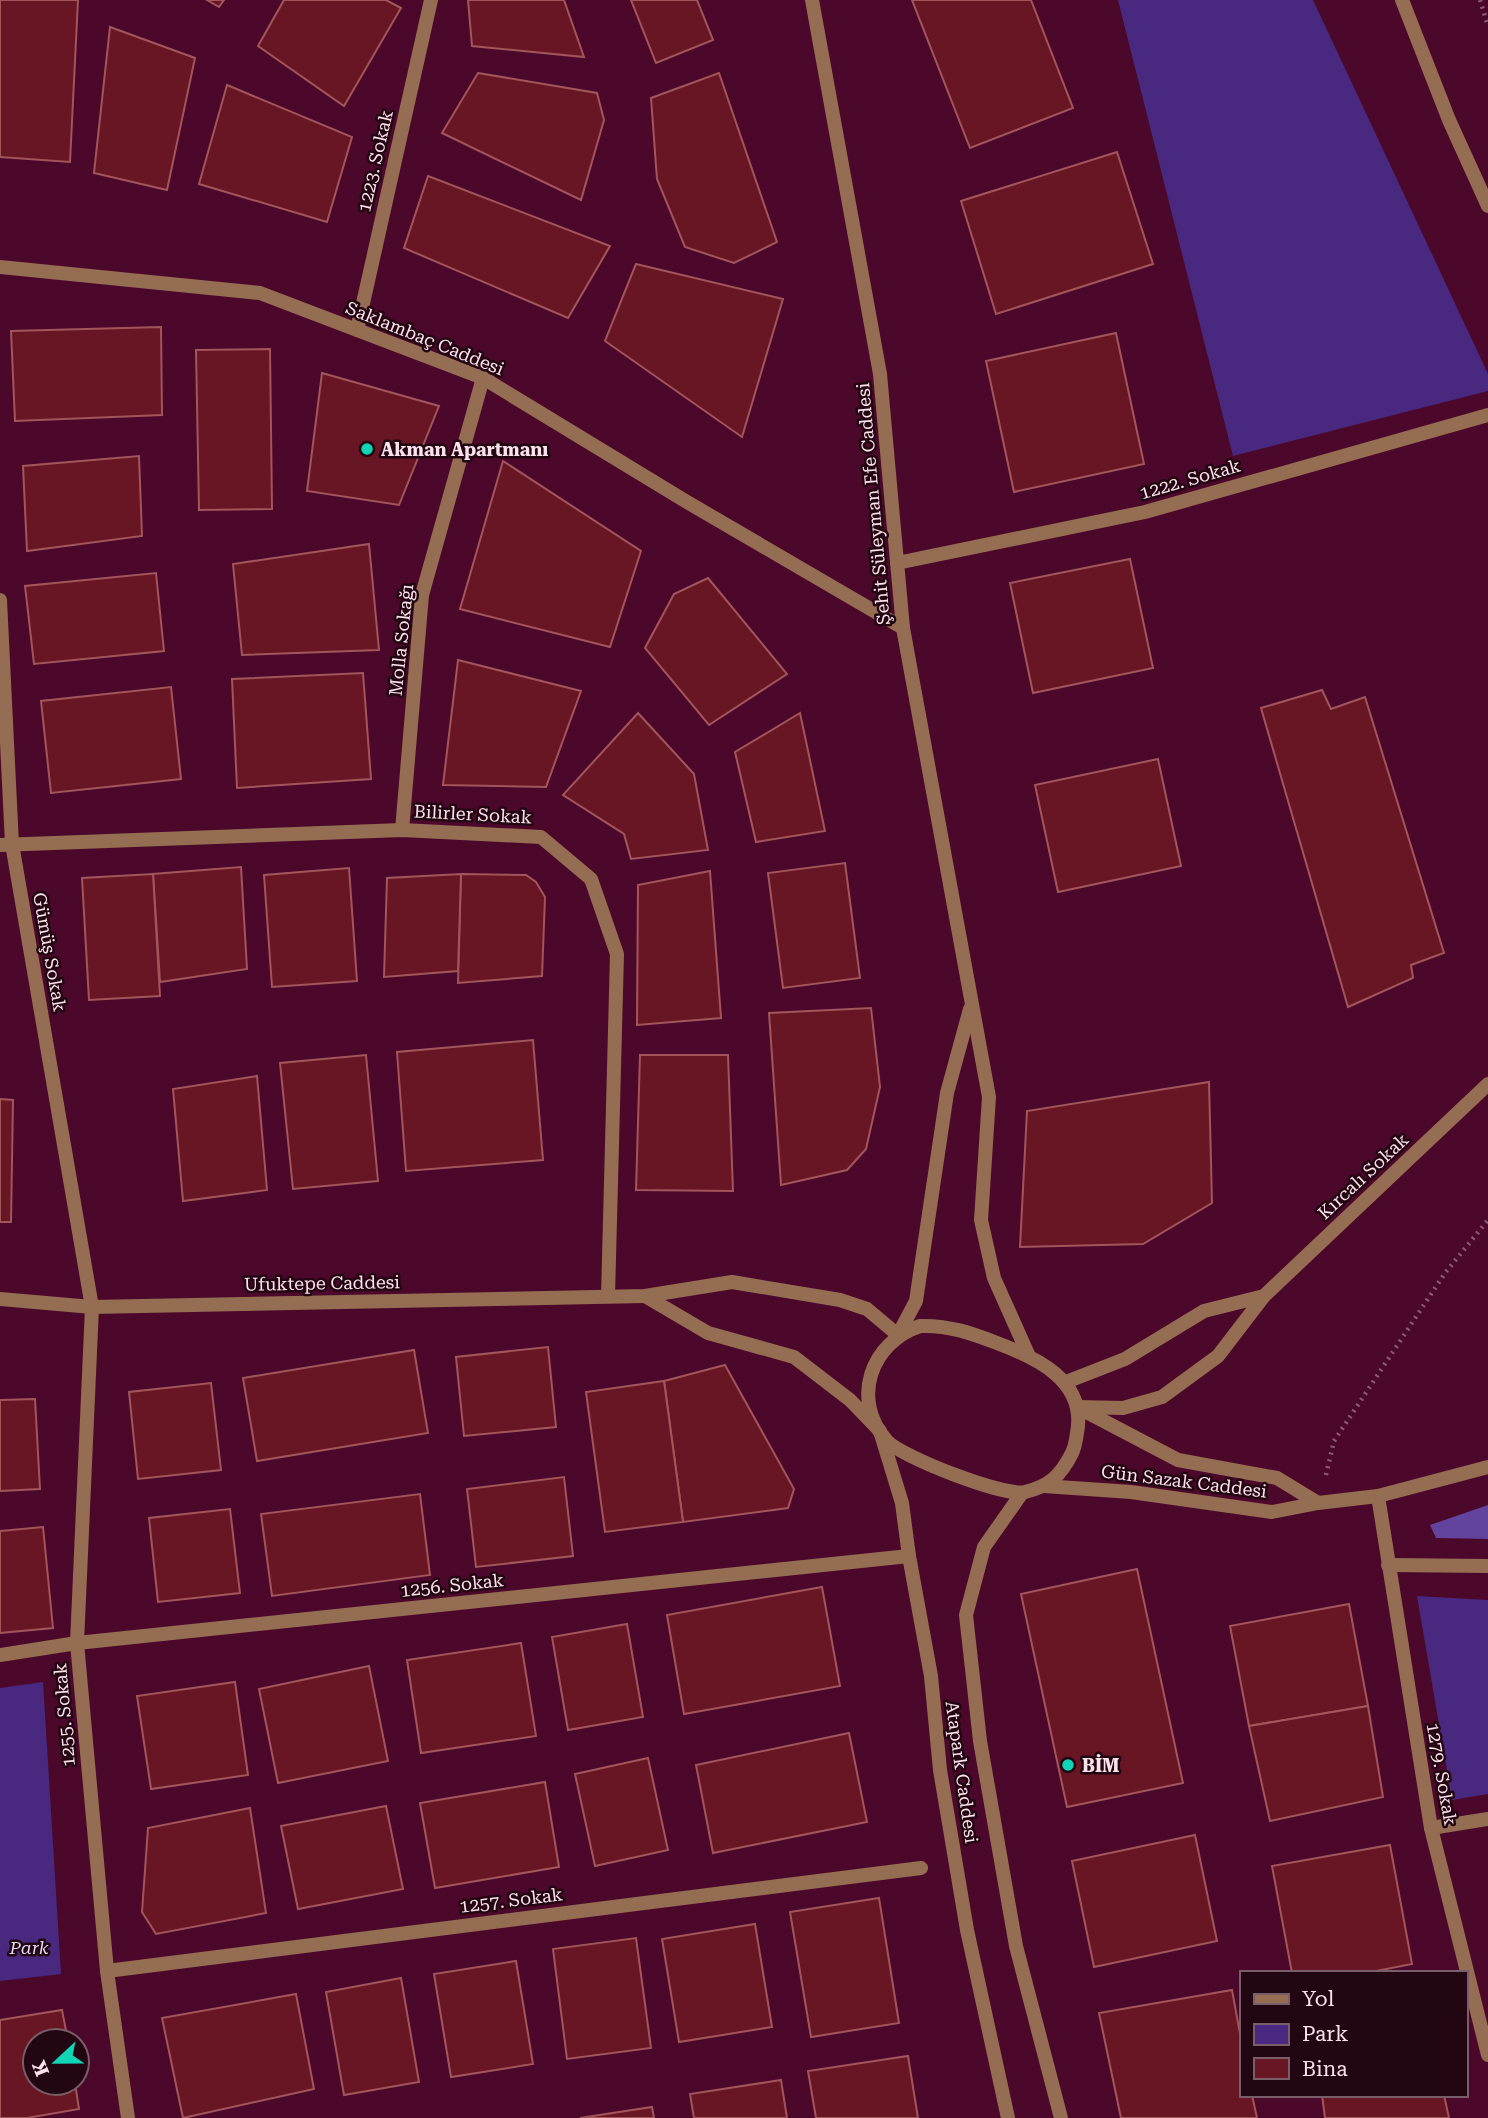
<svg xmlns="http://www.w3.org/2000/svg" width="1488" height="2118" font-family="'Roboto Serif',serif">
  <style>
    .green { fill: #492880 }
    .forest { fill: #62439e }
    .building { fill: #681624; stroke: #a2555b; stroke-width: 2 }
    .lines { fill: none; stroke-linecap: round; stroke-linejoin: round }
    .path { stroke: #8e5a72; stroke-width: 4.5; stroke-dasharray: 2 5; stroke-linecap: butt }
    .minor { stroke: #956d52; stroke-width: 14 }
    .tertiary { stroke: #956d52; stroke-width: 14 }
    .poi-dot { fill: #10d5b4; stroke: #220612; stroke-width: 2.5 }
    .labels { text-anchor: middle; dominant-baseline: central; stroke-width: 5; stroke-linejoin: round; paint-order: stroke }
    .street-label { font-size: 18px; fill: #fce2eb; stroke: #220612 }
    .poi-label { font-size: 18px; font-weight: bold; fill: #fce2eb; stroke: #220612; text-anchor: start }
    .park-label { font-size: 18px; font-style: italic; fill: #dfd9f2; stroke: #220612 }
  </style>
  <rect width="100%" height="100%" fill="#4c082a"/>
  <g class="green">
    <polygon points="1118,0 1313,0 1488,374 1488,391 1233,456"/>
    <polygon points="1417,1596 1488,1600 1488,1794 1452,1800"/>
    <polygon points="43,1682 61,1974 0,1981 0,1688"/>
  </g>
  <polygon class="forest" points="1488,1505 1488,1539 1436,1538 1430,1525"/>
  <g class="building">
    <polygon points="0,0 78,0 70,162 0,157"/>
    <polygon points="207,0 224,0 219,7"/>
    <polygon points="284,0 386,0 401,8 344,106 258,46"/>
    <polygon points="468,0 564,0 584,57 472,46"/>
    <polygon points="631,0 697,0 713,40 656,63"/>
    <polygon points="912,0 1031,0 1073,108 970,148"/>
    <polygon points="110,27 195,58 167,190 94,173"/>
    <polygon points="478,73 597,93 604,120 581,200 442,133"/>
    <polygon points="719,73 777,242 734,263 685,247 657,179 651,98"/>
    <polygon points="227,85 352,137 327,222 199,184"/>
    <polygon points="1117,152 1153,264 996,314 961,201"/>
    <polygon points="428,176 610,246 568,318 404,248"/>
    <polygon points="636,264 783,299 742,437 605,341"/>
    <polygon points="161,327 162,415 15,421 11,331"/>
    <polygon points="1116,333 1144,464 1014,492 986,361"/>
    <polygon points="270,349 272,509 199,510 196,350"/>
    <polygon points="322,373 439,406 399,505 307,491"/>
    <polygon points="139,456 142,536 27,551 23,466"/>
    <polygon points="503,461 641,551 610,647 460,609"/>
    <polygon points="369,544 379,650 242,655 233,564"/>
    <polygon points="1130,559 1153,668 1033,693 1010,583"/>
    <polygon points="156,573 164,651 34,664 25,586"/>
    <polygon points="708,578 787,674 709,725 645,648 674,594"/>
    <polygon points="458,660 581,691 546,787 443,785"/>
    <polygon points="363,673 371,779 237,788 232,679"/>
    <polygon points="171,687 181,779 51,793 41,701"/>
    <polygon points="1322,690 1331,709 1365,697 1444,953 1411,965 1413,978 1348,1007 1261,708"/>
    <polygon points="638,713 694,774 708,850 631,859 624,834 563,795"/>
    <polygon points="800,713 825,831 756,842 735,752"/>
    <polygon points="1158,759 1181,866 1058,892 1035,785"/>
    <polygon points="845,863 860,978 783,988 768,873"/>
    <polygon points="241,867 247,969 160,982 153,874"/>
    <polygon points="349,868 357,981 272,987 264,875"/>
    <polygon points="710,871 721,1018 637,1025 638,885"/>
    <polygon points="153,874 160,996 89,1000 82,878"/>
    <polygon points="461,874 526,875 536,882 545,897 542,976 458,983"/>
    <polygon points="461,874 458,971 384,977 387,878"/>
    <polygon points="871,1008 880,1087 866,1149 847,1170 781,1185 769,1013"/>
    <polygon points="533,1040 543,1160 406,1171 397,1052"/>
    <polygon points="366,1055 378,1181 293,1189 280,1063"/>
    <polygon points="640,1055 728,1055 733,1191 636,1190"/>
    <polygon points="257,1076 267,1190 183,1201 173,1089"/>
    <polygon points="1209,1082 1212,1203 1143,1244 1020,1247 1027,1111"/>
    <polygon points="0,1099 13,1100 11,1222 0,1222"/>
    <polygon points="548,1347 556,1427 464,1436 456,1357"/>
    <polygon points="414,1350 428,1433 257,1461 243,1378"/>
    <polygon points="725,1365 794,1489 788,1508 683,1522 664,1381"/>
    <polygon points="664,1381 683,1522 605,1532 586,1392"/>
    <polygon points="211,1383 221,1470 138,1479 129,1392"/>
    <polygon points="35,1399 40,1489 0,1491 0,1400"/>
    <polygon points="564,1477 573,1556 476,1567 467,1489"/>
    <polygon points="420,1494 430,1575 272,1596 261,1514"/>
    <polygon points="230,1509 240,1593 158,1602 149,1518"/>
    <polygon points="43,1527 53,1628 0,1633 0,1531"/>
    <polygon points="1137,1569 1183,1783 1067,1807 1021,1594"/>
    <polygon points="822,1587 840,1686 684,1714 667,1615"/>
    <polygon points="1349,1604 1368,1706 1249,1726 1230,1626"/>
    <polygon points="627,1624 643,1717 568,1730 552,1637"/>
    <polygon points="521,1643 536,1736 421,1753 407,1660"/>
    <polygon points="369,1666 388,1761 278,1783 259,1689"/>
    <polygon points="235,1682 248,1775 151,1789 137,1696"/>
    <polygon points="1368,1706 1383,1797 1270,1821 1249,1726"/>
    <polygon points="849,1733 867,1822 713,1853 696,1765"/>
    <polygon points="648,1758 668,1850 595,1866 575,1774"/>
    <polygon points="545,1782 559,1867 435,1888 420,1803"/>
    <polygon points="386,1806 403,1889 298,1909 281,1826"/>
    <polygon points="250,1808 266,1913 156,1934 142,1912 148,1828"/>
    <polygon points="1195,1835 1217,1941 1094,1967 1072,1861"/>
    <polygon points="1390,1845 1412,1964 1366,1973 1292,1973 1272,1866"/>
    <polygon points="879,1898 899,2023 811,2037 790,1912"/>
    <polygon points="755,1924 772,2027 679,2042 662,1939"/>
    <polygon points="636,1938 651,2048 567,2059 553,1949"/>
    <polygon points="516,1961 533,2064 451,2077 434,1974"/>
    <polygon points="401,1978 419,2082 344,2095 326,1992"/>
    <polygon points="1232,1990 1241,2039 1241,2095 1252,2095 1257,2118 1121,2118 1099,2013"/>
    <polygon points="296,1994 314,2089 183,2118 162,2018"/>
    <polygon points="62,2010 68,2041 35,2041 35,2083 75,2083 79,2109 27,2118 0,2118 0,2020"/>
    <polygon points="908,2056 918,2118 816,2118 808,2071"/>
    <polygon points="781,2080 787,2118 694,2118 690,2094"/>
    <polygon points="1322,2095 1444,2095 1449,2118 1325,2118"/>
    <polygon points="652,2107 654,2118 580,2118"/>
  </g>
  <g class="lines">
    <g class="path">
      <polyline points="1480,0 1488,26"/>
      <polyline points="1326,1475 1334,1441 1445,1273 1488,1220"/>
    </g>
    <g class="minor">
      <polyline points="1402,0 1449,120 1488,206"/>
      <polyline points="0,267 260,293 483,378 687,502 903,628"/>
      <polyline points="357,330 431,0"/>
      <polyline points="897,563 1145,512 1488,415"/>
      <polyline points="0,600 12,844 92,1307 77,1643 107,1971 128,2118"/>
      <polyline points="402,830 422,595 483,378"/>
      <polyline points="0,845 402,830 541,837 591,879 617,954 608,1296"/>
      <polyline points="1066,1382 1125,1359 1204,1311 1264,1296"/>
      <polyline points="1077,1407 1123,1408 1162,1397 1218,1356 1264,1296 1488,1084"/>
      <polyline points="1378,1496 1431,1828 1488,2055"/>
      <polyline points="1388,1565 1488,1566"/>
      <polyline points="0,1655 77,1643 909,1556"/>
      <polyline points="1431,1828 1488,1819"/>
      <polyline points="107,1971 921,1868"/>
    </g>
    <g class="tertiary">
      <polyline points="812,0 880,374 903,628 989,1097 981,1220 994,1278 1028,1354"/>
      <polyline points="645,1296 708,1333 794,1357 850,1400 880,1431 902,1503 909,1556 931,1676 940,1770 967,1930 1008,2118"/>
      <polyline points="0,1299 92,1307 645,1296 732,1282 840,1300 867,1309 898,1335 916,1301 947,1093 970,1009"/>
      <path d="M920,1326C949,1325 971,1333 997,1343C1037,1358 1087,1381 1077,1433C1076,1440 1075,1447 1072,1453C1061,1475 1050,1486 1025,1492C1004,1497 902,1457 887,1441C850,1400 871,1342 920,1326Z"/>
      <polyline points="1077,1407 1178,1460 1277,1478 1318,1503"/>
      <polyline points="1044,1486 1131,1492 1272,1512 1318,1503 1378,1496 1488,1467"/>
      <polyline points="1022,1493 984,1547 966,1615 980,1741 1016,1946 1061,2118"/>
    </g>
  </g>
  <g class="poi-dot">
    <circle cx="367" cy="449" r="7"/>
    <circle cx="1068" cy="1765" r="7"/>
  </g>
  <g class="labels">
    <g class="street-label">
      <text transform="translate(375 161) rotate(-77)">1223. Sokak</text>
      <text transform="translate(425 338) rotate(22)">Saklambaç Caddesi</text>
      <text transform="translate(1190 479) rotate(-16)">1222. Sokak</text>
      <text transform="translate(873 504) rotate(-95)">Şehit Süleyman Efe Caddesi</text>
      <text transform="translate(401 640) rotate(-84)">Molla Sokağı</text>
      <text transform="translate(473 814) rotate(3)">Bilirler Sokak</text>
      <text transform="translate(50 952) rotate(80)">Gümüş Sokak</text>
      <text transform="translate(1363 1176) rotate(-43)">Kırcalı Sokak</text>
      <text transform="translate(322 1283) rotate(-1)">Ufuktepe Caddesi</text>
      <text transform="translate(1184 1481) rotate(7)">Gün Sazak Caddesi</text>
      <text transform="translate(452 1585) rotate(-6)">1256. Sokak</text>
      <text transform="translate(64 1715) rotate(-95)">1255. Sokak</text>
      <text transform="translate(962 1772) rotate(82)">Atapark Caddesi</text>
      <text transform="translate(1442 1774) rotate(80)">1279. Sokak</text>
      <text transform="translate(511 1900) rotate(-7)">1257. Sokak</text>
    </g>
    <g class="poi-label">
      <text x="381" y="449">Akman Apartmanı</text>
      <text x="1082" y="1765">BİM</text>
    </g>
    <g class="park-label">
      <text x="29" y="1947">Park</text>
    </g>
  </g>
  <rect x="1240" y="1971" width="228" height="126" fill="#220612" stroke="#795e69" stroke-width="2"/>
  <rect x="1254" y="1994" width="35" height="10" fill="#956d52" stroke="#795e69" stroke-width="2"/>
  <text x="1302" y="2006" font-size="21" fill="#fce2eb">Yol</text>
  <rect x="1254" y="2024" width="35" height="21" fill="#492880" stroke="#795e69" stroke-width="2"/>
  <text x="1302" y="2041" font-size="21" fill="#fce2eb">Park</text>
  <rect x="1254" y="2058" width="35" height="21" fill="#681624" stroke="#795e69" stroke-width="2"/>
  <text x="1302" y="2076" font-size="21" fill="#fce2eb">Bina</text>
  <g transform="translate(56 2062) rotate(248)"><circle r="33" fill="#220612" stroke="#795e69" stroke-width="2"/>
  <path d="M0-5L12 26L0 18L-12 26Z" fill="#10d5b4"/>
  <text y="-10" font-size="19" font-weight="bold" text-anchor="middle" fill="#fce2eb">K</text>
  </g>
</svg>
